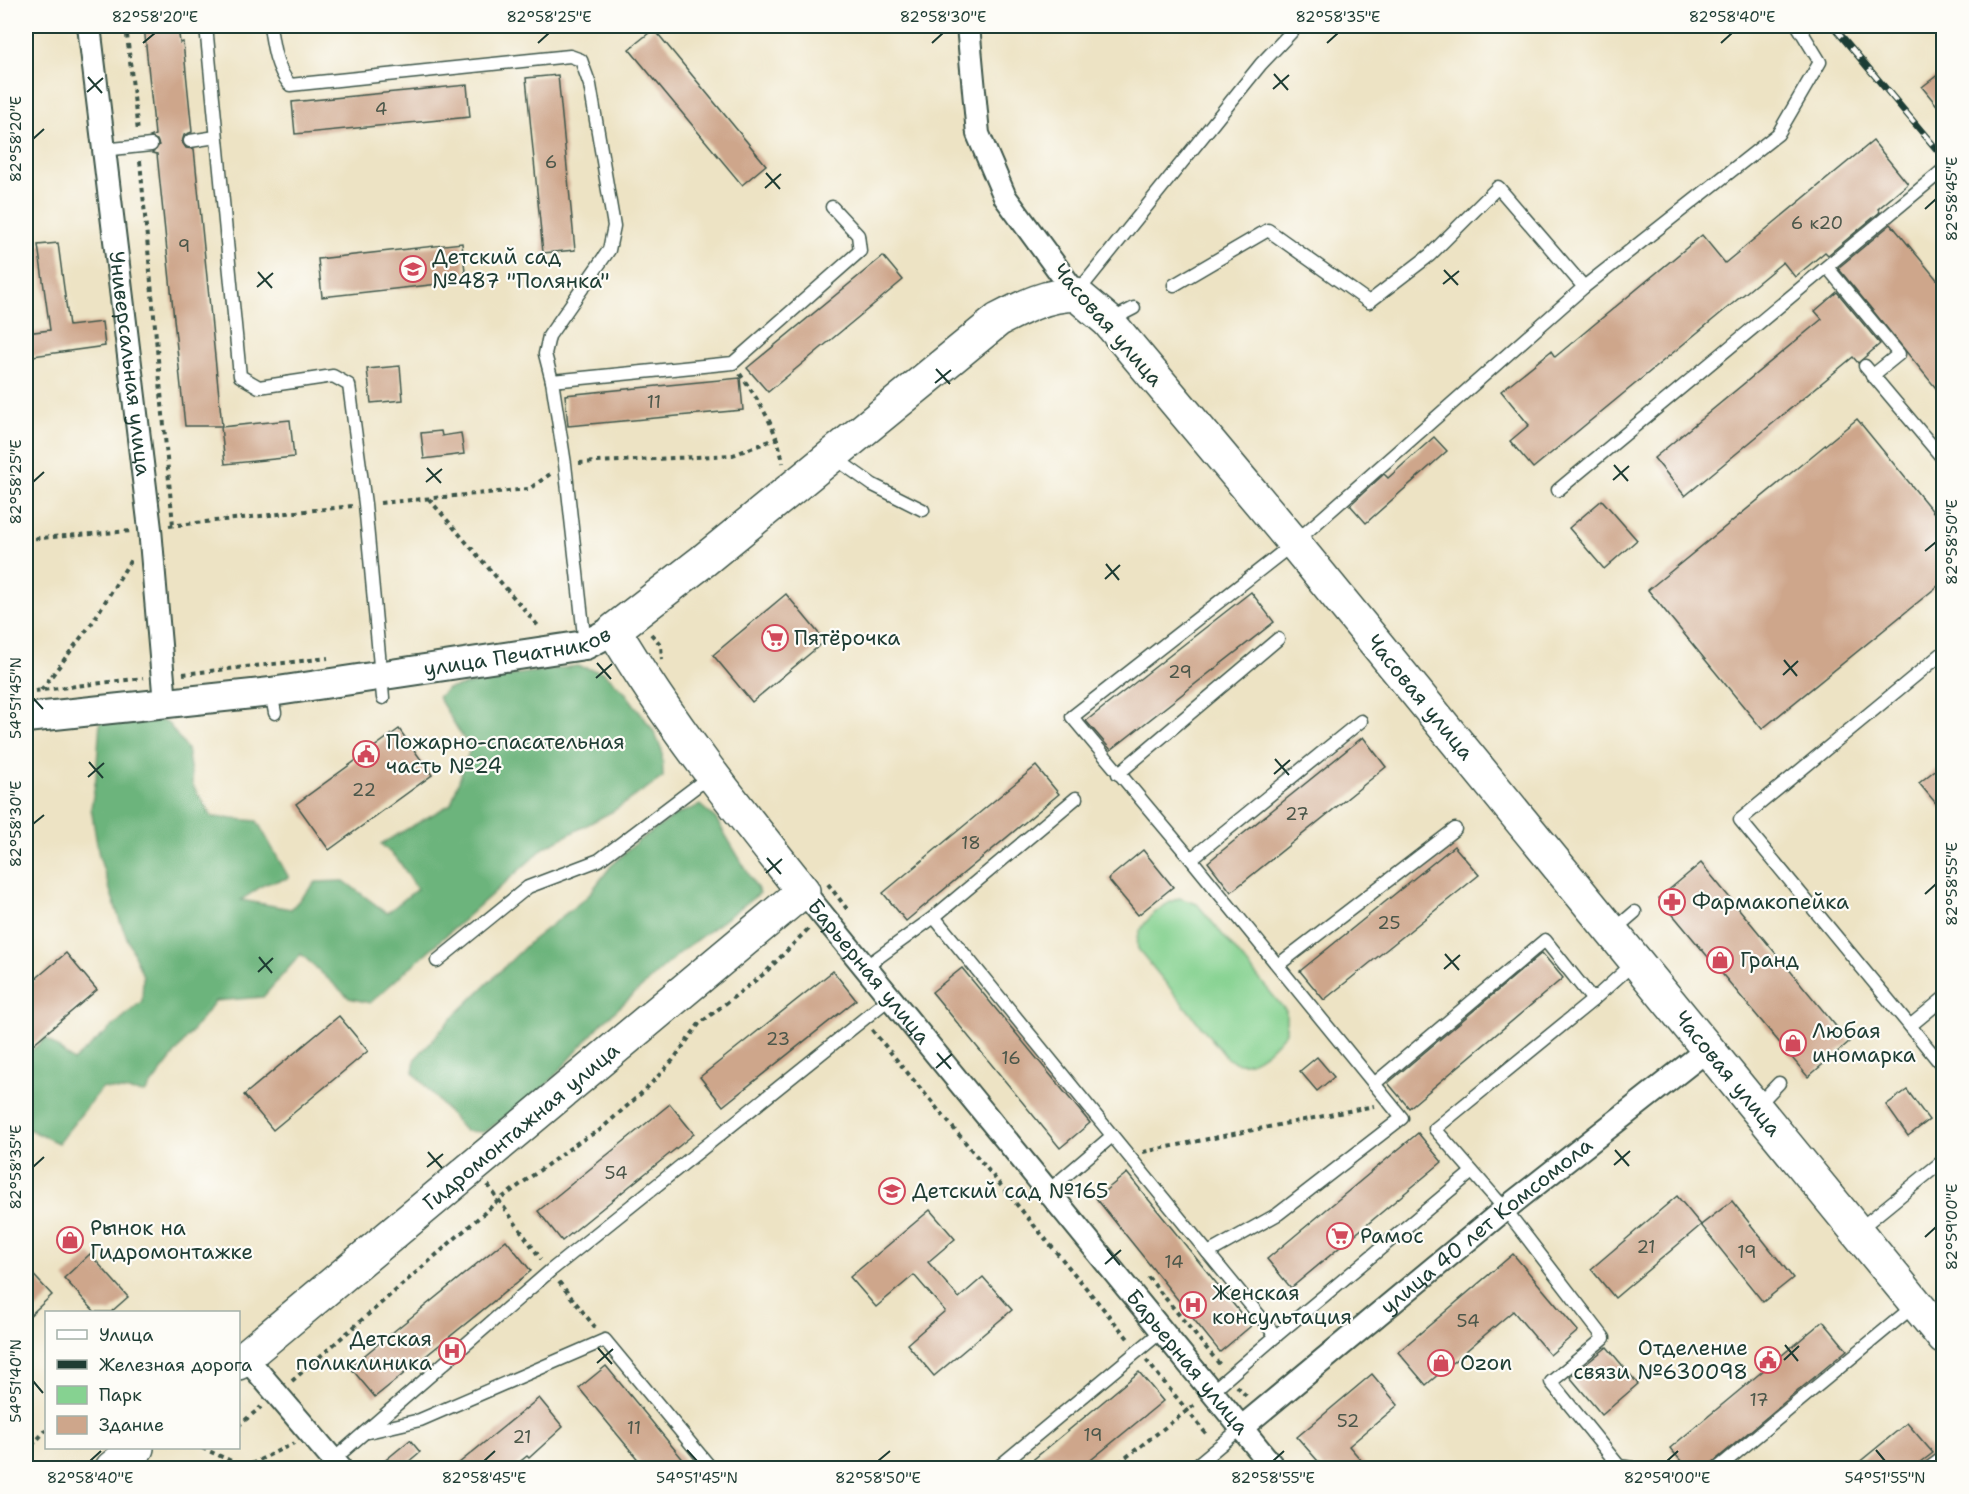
<svg xmlns="http://www.w3.org/2000/svg" width="1969" height="1494" font-family="'Shantell Sans',sans-serif">
  <style>
    .green { fill: #86d291; stroke: #528862; stroke-width: 1.5 }
    .forest { fill: #6cb47b; stroke: #467858; stroke-width: 1.5 }
    .building { fill: #cea68b }
    .lines { fill: none; stroke-linecap: round; stroke-linejoin: round }
    .service-casing { stroke: #3e564a; stroke-width: 15 }
    .minor-casing { stroke: #3e564a; stroke-width: 26 }
    .tertiary-casing { stroke: #3e564a; stroke-width: 32 }
    .secondary-casing { stroke: #3e564a; stroke-width: 36 }
    .path { stroke: #3e564a; stroke-width: 4; stroke-dasharray: 4.5 4.5; stroke-linecap: butt }
    .service { stroke: #fff; stroke-width: 12 }
    .minor { stroke: #fff; stroke-width: 22 }
    .tertiary { stroke: #fff; stroke-width: 28 }
    .secondary { stroke: #fff; stroke-width: 33 }
    .rail-casing { stroke: #1f3d34; stroke-width: 7 }
    .rail { stroke: #fdfcf7; stroke-width: 4.5; stroke-dasharray: 14; stroke-linecap: butt }
    .ticks { fill: none; stroke: #1f3d34; stroke-width: 2 }
    .labels { text-anchor: middle; dominant-baseline: central; stroke-width: 4.5; stroke-linejoin: round; paint-order: stroke }
    .number-label { font-size: 18px; fill: #4b574a }
    .poi-label { font-size: 21px; fill: #1f3d34; stroke: #fdfcf7; text-anchor: start }
    .street-label { font-size: 21px; fill: #1f3d34; stroke: #fdfcf7 }
    .neatline { fill: none; stroke: #1f3d34; stroke-width: 2 }
    .ticks-label { font-size: 15px; text-anchor: middle; fill: #1f3d34 }
  </style>
  <rect width="100%" height="100%" fill="#fdfcf7"/>
  <filter id="ink" filterUnits="userSpaceOnUse"><feTurbulence type="fractalNoise" baseFrequency=".0167" numOctaves="2"/><feDisplacementMap in="SourceGraphic" scale="12" xChannelSelector="R" yChannelSelector="G"/><feConvolveMatrix kernelMatrix="1 2 1 2 8 2 1 2 1" color-interpolation-filters="sRGB"/></filter>
  <filter id="wash" filterUnits="userSpaceOnUse"><feTurbulence type="fractalNoise" baseFrequency=".008" numOctaves="4" result="noise"/><feDisplacementMap in="SourceGraphic" scale="24" xChannelSelector="R" yChannelSelector="G"/><feGaussianBlur stdDeviation="1.35" result="paint"/><feColorMatrix in="noise" values="0 0 0 0 0 0 0 0 0 0 0 0 0 0 0 0 0 1.4 0 .05"/><feComposite in="paint" operator="in"/></filter>
  <g filter="url(#wash)">
    <rect width="100%" height="100%" fill="#ede3c4"/>
    <path class="green" d="M1179,898L1197,904L1286,1011V1032C1272,1049 1249,1074 1227,1058L1138,949C1133,927 1159,906 1179,898Z"/>
    <g class="forest">
      <polygon points="577,666 603,672 624,691 653,730 662,750 663,777 613,811 545,847 370,1003 349,998 301,954 263,997 215,1001 145,1093 102,1088 58,1143 26,1128 26,1055 46,1038 73,1061 142,1001 143,976 120,921 99,856 91,808 96,778 100,721 127,713 167,722 187,749 193,786 212,817 257,821 289,878 265,884 241,900 291,909 316,882 344,881 387,913 417,889 399,861 381,844 451,804 470,749 438,697 447,689 519,674"/>
      <polygon points="700,805 716,819 760,893 683,950 602,1023 545,1087 485,1132 465,1131 413,1072 415,1059 451,1019 531,941 588,896 611,866 638,841 676,815"/>
    </g>
    <g id="blocks">
      <g class="building">
        <polygon points="144,26 178,26 180,43 183,42 192,132 184,135 182,142 186,148 194,149 222,426 185,426 157,154 152,153 159,145 157,140 150,137 155,135"/>
        <polygon points="654,29 766,165 742,185 629,49"/>
        <polygon points="1944,70 1944,114 1922,87"/>
        <polygon points="558,75 575,250 543,253 526,78"/>
        <polygon points="467,85 470,117 295,134 292,102"/>
        <polygon points="1873,141 1908,184 1878,209 1880,212 1828,255 1825,252 1795,277 1783,262 1533,468 1510,441 1529,425 1501,391 1551,351 1555,357 1702,235 1725,263"/>
        <polygon points="1891,224 1944,288 1944,398 1838,268"/>
        <polygon points="58,243 69,326 102,322 105,346 26,357 26,333 50,330 38,245"/>
        <polygon points="462,243 466,281 322,297 318,259"/>
        <polygon points="883,256 903,280 768,392 747,368"/>
        <polygon points="1837,292 1880,344 1858,363 1853,357 1685,496 1654,458 1822,319 1815,311"/>
        <polygon points="400,366 403,400 371,403 367,369"/>
        <polygon points="740,378 743,410 568,426 565,395"/>
        <polygon points="1857,419 1944,525 1944,581 1762,729 1648,590"/>
        <polygon points="290,420 294,457 225,464 221,427"/>
        <polygon points="441,431 442,436 461,433 464,454 424,459 421,433"/>
        <polygon points="1434,437 1447,451 1366,523 1350,505 1384,474 1388,478"/>
        <polygon points="1602,500 1637,540 1604,569 1569,528"/>
        <polygon points="1251,592 1274,622 1111,750 1086,721"/>
        <polygon points="786,594 825,641 752,702 713,655"/>
        <polygon points="399,729 432,775 329,850 296,804"/>
        <polygon points="1363,737 1386,767 1231,892 1208,862"/>
        <polygon points="1944,763 1944,813 1919,783"/>
        <polygon points="1036,766 1059,794 906,921 883,893"/>
        <polygon points="1454,846 1479,875 1324,1000 1300,971"/>
        <polygon points="1143,850 1173,887 1138,915 1108,879"/>
        <polygon points="1701,863 1849,1042 1808,1077 1659,898"/>
        <polygon points="66,953 97,990 26,1050 26,987"/>
        <polygon points="1542,953 1563,978 1409,1108 1388,1083"/>
        <polygon points="962,968 1090,1123 1060,1148 932,992"/>
        <polygon points="833,971 856,1000 723,1106 700,1077"/>
        <polygon points="339,1016 368,1051 273,1130 244,1095"/>
        <polygon points="1317,1057 1334,1077 1317,1091 1300,1071"/>
        <polygon points="1907,1090 1929,1120 1908,1136 1886,1105"/>
        <polygon points="670,1104 694,1134 562,1241 538,1211"/>
        <polygon points="1418,1133 1442,1162 1291,1288 1267,1259"/>
        <polygon points="1127,1173 1251,1326 1220,1352 1096,1198"/>
        <polygon points="1677,1196 1701,1225 1615,1298 1591,1269"/>
        <polygon points="1732,1201 1793,1278 1763,1302 1701,1225"/>
        <polygon points="930,1210 955,1239 928,1262 959,1298 983,1277 1012,1310 934,1376 907,1344 945,1311 914,1275 876,1307 850,1277"/>
        <polygon points="506,1240 531,1271 375,1397 350,1367"/>
        <polygon points="90,1254 128,1297 111,1312 95,1312 64,1278"/>
        <polygon points="1513,1254 1578,1331 1550,1355 1513,1311 1426,1385 1398,1352"/>
        <polygon points="26,1267 52,1295 26,1319"/>
        <polygon points="1823,1321 1847,1350 1706,1468 1687,1468 1670,1448"/>
        <polygon points="1607,1347 1638,1384 1602,1415 1570,1377"/>
        <polygon points="606,1366 690,1468 645,1468 579,1388"/>
        <polygon points="1139,1372 1163,1401 1081,1468 1023,1468"/>
        <polygon points="1372,1374 1398,1405 1349,1446 1368,1468 1324,1468 1297,1437"/>
        <polygon points="539,1398 563,1427 529,1458 527,1456 512,1468 453,1468"/>
        <polygon points="1907,1423 1933,1453 1913,1468 1852,1468"/>
        <polygon points="410,1440 420,1452 401,1468 376,1468"/>
      </g>
    </g>
  </g>
  <g filter="url(#ink)">
    <use href="#blocks" fill-opacity="0" stroke="#3e564a" stroke-width="1.5"/>
    <g class="lines">
      <defs>
        <g id="service">
          <polyline points="206,26 240,376 259,387 333,376 349,385 365,504 383,698"/>
          <path d="M270,26C273,47 276,68 290,85L570,56L581,60L590,85L614,226L609,250L549,336L545,354L552,381"/>
          <polyline points="190,141 216,137"/>
          <polyline points="103,150 151,145"/>
          <polyline points="1827,267 1899,354 1872,376"/>
          <polyline points="1174,285 1268,230 1369,302 1430,255 1498,187 1584,287"/>
          <polyline points="1077,293 1261,64 1297,26"/>
          <polyline points="1109,321 1134,308"/>
          <polyline points="1865,366 1944,460"/>
          <polyline points="832,456 873,485 923,510"/>
          <polyline points="1558,490 1943,170"/>
          <polyline points="585,645 565,464 552,381 733,363 860,251 858,235 832,207"/>
          <polyline points="271,692 275,713"/>
          <polyline points="1118,774 1278,639"/>
          <polyline points="1191,859 1361,721"/>
          <polyline points="934,917 1076,798"/>
          <polyline points="1613,931 1635,912"/>
          <polyline points="437,961 528,887 599,860 710,776"/>
          <polyline points="1278,965 1455,829"/>
          <polyline points="865,967 934,917 1208,1253 1278,1214 1402,1118 1191,859 1072,717 1294,543 1584,287 1778,134 1820,62 1798,26"/>
          <polyline points="1944,998 1910,1026 1944,1068"/>
          <polyline points="1910,1026 1740,820 1944,652"/>
          <polyline points="1374,1084 1545,940 1593,1000"/>
          <polyline points="1757,1106 1779,1083"/>
          <polyline points="1048,1191 1112,1136"/>
          <polyline points="1857,1231 1944,1160"/>
          <polyline points="1208,1253 1276,1336 1211,1392"/>
          <polyline points="1276,1336 1472,1172"/>
          <polyline points="368,1432 420,1420 605,1340 711,1468"/>
          <polyline points="333,1460 550,1271 890,998"/>
          <polyline points="997,1468 1162,1331"/>
          <polyline points="1193,1468 1241,1428"/>
          <polyline points="1633,1468 1619,1466 1551,1382 1604,1338 1505,1209 1435,1129 1593,1000 1635,962"/>
          <polyline points="1718,1468 1915,1305"/>
          <polyline points="1929,1468 1944,1457"/>
        </g>
        <g id="minor">
          <path id="s1" d="M89,26L150,529L165,703"/>
          <polyline points="968,26 978,134 1005,197 1076,294"/>
          <path id="s2" d="M803,891L1274,1468"/>
          <polyline points="246,1358 340,1468"/>
          <path id="s3" d="M1241,1428L1505,1209L1708,1049"/>
        </g>
        <g id="tertiary">
          <path id="s4" d="M26,718L271,692L585,645L614,630"/>
        </g>
        <g id="secondary">
          <path id="s5" d="M238,1363L803,891C736,807 669,723 614,630L703,561L998,320C1025,306 1046,295 1076,294L1108,321L1294,543L1944,1338"/>
          <polyline points="112,1468 137,1448"/>
        </g>
      </defs>
      <use href="#service" class="service-casing"/>
      <use href="#minor" class="minor-casing"/>
      <use href="#tertiary" class="tertiary-casing"/>
      <use href="#secondary" class="secondary-casing"/>
      <g class="path">
        <polyline points="126,26 138,132"/>
        <polyline points="140,161 173,525"/>
        <path d="M740,374C760,403 777,428 783,463"/>
        <polyline points="579,463 733,455 778,438"/>
        <polyline points="429,499 540,628"/>
        <polyline points="380,503 529,489 553,472"/>
        <polyline points="169,526 352,506"/>
        <polyline points="26,539 131,531"/>
        <polyline points="651,634 661,645 662,659"/>
        <polyline points="183,674 328,658"/>
        <polyline points="41,690 92,623 132,558"/>
        <polyline points="26,692 143,678"/>
        <polyline points="828,884 847,909"/>
        <polyline points="872,1030 1130,1341"/>
        <polyline points="1143,1152 1374,1106"/>
        <polyline points="488,1185 541,1259"/>
        <polyline points="1148,1277 1221,1366"/>
        <polyline points="559,1282 595,1327"/>
        <polyline points="1146,1360 1208,1436"/>
        <polyline points="292,1381 499,1200 580,1141 600,1130 646,1089 673,1060 699,1024 765,973 808,929"/>
        <polyline points="1237,1386 1248,1398"/>
        <polyline points="238,1426 261,1407"/>
        <polyline points="202,1448 245,1467 294,1443"/>
        <polyline points="26,1452 46,1430"/>
        <polyline points="1112,1468 1197,1403"/>
      </g>
      <use href="#service" class="service"/>
      <use href="#minor" class="minor"/>
      <use href="#tertiary" class="tertiary"/>
      <use href="#secondary" class="secondary"/>
      <defs>
        <polyline id="rail" points="1833,26 1944,158"/>
      </defs>
      <use href="#rail" class="rail-casing"/>
      <use href="#rail" class="rail"/>
    </g>
  </g>
  <path class="ticks" d="M143,43L155,33M538,43L549,33M932,43L943,33M1327,43L1338,33M1721,43L1732,33M1274,74L1288,90M88,77L102,93M1273,89L1289,75M87,92L103,78M33,139L44,129M766,173L780,189M765,188L781,174M1925,209L1936,199M1444,270L1458,285M258,272L272,288M1443,284L1459,271M257,287L273,273M936,369L950,384M935,383L951,370M1614,465L1628,481M427,468L441,483M1613,480L1629,466M33,482L44,472M426,482L442,469M1925,551L1936,542M1106,564L1119,580M1105,579L1120,565M1784,660L1797,676M597,663L611,679M1783,675L1798,661M596,678L612,664M33,698L43,709M1275,759L1289,775M89,762L103,778M1274,774L1290,760M88,777L104,763M33,824L44,815M767,858L781,874M766,873L782,859M1925,894L1936,884M1445,954L1459,970M259,957L272,973M1444,969L1460,955M258,972L273,958M937,1053L951,1069M936,1068L952,1054M1615,1150L1629,1166M428,1152L442,1168M1614,1165L1630,1151M33,1167L44,1157M427,1167L443,1154M1925,1237L1936,1227M1107,1249L1120,1265M1105,1264L1121,1250M1785,1345L1798,1361M598,1348L612,1364M1784,1360L1799,1346M597,1363L613,1349M33,1381L43,1393M687,1450L697,1461M1876,1450L1885,1461M90,1461L101,1451M484,1461L495,1451M878,1461L890,1451M1273,1461L1284,1451M1667,1461L1678,1451"/>
  <defs>
    <symbol id="school-ring" viewBox="-11 -11 22 22"><circle r="9.5" fill="#fdfcf7" stroke="#d1495b" stroke-width="1.5"/><path d="M0-5L7-2L0 1L-7-2ZM-4 1L0 2.5L4 1V4Q0 6-4 4Z" fill="#d1495b"/></symbol>
    <symbol id="supermarket-ring" viewBox="-11 -11 22 22"><circle r="9.5" fill="#fdfcf7" stroke="#d1495b" stroke-width="1.5"/><path d="M-6-5.5h2.5l.6 2H6L4.5 2H-2.5L-4.4-4H-6ZM-1.5 3.2a1.3 1.3 0 1 0 .1 0ZM3 3.2a1.3 1.3 0 1 0 .1 0Z" fill="#d1495b"/></symbol>
    <symbol id="civic-ring" viewBox="-11 -11 22 22"><circle r="9.5" fill="#fdfcf7" stroke="#d1495b" stroke-width="1.5"/><path d="M-.6-6.5H3V-4.5H.6V-3L4-1V1h2V6H-6V1h2V-1L-.6-3ZM-1.2 2.5V6h2.4V2.5Z" fill="#d1495b"/></symbol>
    <symbol id="pharmacy-ring" viewBox="-11 -11 22 22"><circle r="9.5" fill="#fdfcf7" stroke="#d1495b" stroke-width="1.5"/><path d="M-2-6h4v4h4v4h-4v4h-4v-4h-4v-4h4Z" fill="#d1495b"/></symbol>
    <symbol id="shop-ring" viewBox="-11 -11 22 22"><circle r="9.5" fill="#fdfcf7" stroke="#d1495b" stroke-width="1.5"/><path d="M-5-2.5h2.3a2.7 3.5 0 0 1 5.4 0H5L5.5 6h-11ZM-1.5-2.5h3a1.5 2.3 0 0 0-3 0Z" fill="#d1495b"/></symbol>
    <symbol id="hospital-ring" viewBox="-11 -11 22 22"><circle r="9.5" fill="#fdfcf7" stroke="#d1495b" stroke-width="1.5"/><path d="M-5-5h3v3.5h4V-5h3V5h-3V1.5h-4V5h-3Z" fill="#d1495b"/></symbol>
  </defs>
  <g fill-rule="evenodd">
    <use href="#school-ring" x="398" y="254" width="30" height="30"/>
    <use href="#supermarket-ring" x="760" y="623" width="30" height="30"/>
    <use href="#civic-ring" x="351" y="739" width="30" height="30"/>
    <use href="#pharmacy-ring" x="1657" y="887" width="30" height="30"/>
    <use href="#shop-ring" x="1705" y="945" width="30" height="30"/>
    <use href="#shop-ring" x="1778" y="1028" width="30" height="30"/>
    <use href="#school-ring" x="877" y="1176" width="30" height="30"/>
    <use href="#supermarket-ring" x="1325" y="1221" width="30" height="30"/>
    <use href="#shop-ring" x="55" y="1225" width="30" height="30"/>
    <use href="#hospital-ring" x="1178" y="1290" width="30" height="30"/>
    <use href="#hospital-ring" x="437" y="1336" width="30" height="30"/>
    <use href="#civic-ring" x="1753" y="1345" width="30" height="30"/>
    <use href="#shop-ring" x="1426" y="1348" width="30" height="30"/>
  </g>
  <g class="labels">
    <g class="number-label">
      <text x="381" y="109">4</text>
      <text x="551" y="162">6</text>
      <text x="1817" y="223">6 к20</text>
      <text x="184" y="246">9</text>
      <text x="654" y="402">11</text>
      <text x="1180" y="672">29</text>
      <text x="364" y="790">22</text>
      <text x="1297" y="814">27</text>
      <text x="971" y="843">18</text>
      <text x="1389" y="923">25</text>
      <text x="778" y="1039">23</text>
      <text x="1011" y="1058">16</text>
      <text x="616" y="1173">54</text>
      <text x="1646" y="1247">21</text>
      <text x="1747" y="1252">19</text>
      <text x="1174" y="1262">14</text>
      <text x="1468" y="1321">54</text>
      <text x="1759" y="1400">17</text>
      <text x="1348" y="1421">52</text>
      <text x="634" y="1428">11</text>
      <text x="1093" y="1435">19</text>
      <text x="522" y="1437">21</text>
    </g>
    <g class="poi-label">
      <text x="432" y="257">Детский сад<tspan x="432" dy="24">№487 "Полянка"</tspan></text>
      <text x="794" y="638">Пятёрочка</text>
      <text x="386" y="742">Пожарно-спасательная<tspan x="386" dy="24">часть №24</tspan></text>
      <text x="1692" y="902">Фармакопейка</text>
      <text x="1740" y="960">Гранд</text>
      <text x="1812" y="1031">Любая<tspan x="1812" dy="24">иномарка</tspan></text>
      <text x="912" y="1191">Детский сад №165</text>
      <text x="90" y="1228">Рынок на<tspan x="90" dy="24">Гидромонтажке</tspan></text>
      <text x="1360" y="1236">Рамос</text>
      <text x="1212" y="1293">Женская<tspan x="1212" dy="24">консультация</tspan></text>
      <text x="432" y="1339" text-anchor="end">Детская<tspan x="432" dy="24">поликлиника</tspan></text>
      <text x="1748" y="1348" text-anchor="end">Отделение<tspan x="1748" dy="24">связи №630098</tspan></text>
      <text x="1460" y="1363">Ozon</text>
    </g>
    <g class="street-label">
      <text transform="translate(1108 325) rotate(49)">Часовая улица</text>
      <text stroke="none"><textPath href="#s1" startOffset="340">Универсальная улица</textPath></text>
      <text stroke="none"><textPath href="#s4" startOffset="496">улица Печатников</textPath></text>
      <text stroke="none"><textPath href="#s5" startOffset="2166">Часовая улица</textPath></text>
      <text stroke="none"><textPath href="#s2" startOffset="104">Барьерная улица</textPath></text>
      <text stroke="none"><textPath href="#s5" startOffset="2652">Часовая улица</textPath></text>
      <text stroke="none"><textPath href="#s5" startOffset="369">Гидромонтажная улица</textPath></text>
      <text stroke="none"><textPath href="#s3" startOffset="318">улица 40 лет Комсомола</textPath></text>
      <text stroke="none"><textPath href="#s2" startOffset="608">Барьерная улица</textPath></text>
    </g>
  </g>
  <rect width="1969" height="1494" fill="none" stroke="#fdfcf7" stroke-width="66"/>
  <rect x="45" y="1311" width="195" height="138" fill="#fdfcf7" stroke="#a4b0a9" stroke-width="1.5"/>
  <rect x="57" y="1330" width="30" height="9" fill="#ffffff" stroke="#a4b0a9" stroke-width="1.5"/>
  <text x="99" y="1341" font-size="18" fill="#1f3d34">Улица</text>
  <rect x="57" y="1360" width="30" height="9" fill="#1f3d34" stroke="#a4b0a9" stroke-width="1.5"/>
  <text x="99" y="1371" font-size="18" fill="#1f3d34">Железная дорога</text>
  <rect x="57" y="1386" width="30" height="18" fill="#86d291" stroke="#a4b0a9" stroke-width="1.5"/>
  <text x="99" y="1401" font-size="18" fill="#1f3d34">Парк</text>
  <rect x="57" y="1416" width="30" height="18" fill="#cea68b" stroke="#a4b0a9" stroke-width="1.5"/>
  <text x="99" y="1431" font-size="18" fill="#1f3d34">Здание</text>
  <rect x="33" y="33" width="1903" height="1428" class="neatline"/>
  <g class="ticks-label">
    <text x="155" y="22">82°58'20"E</text>
    <text x="549" y="22">82°58'25"E</text>
    <text x="943" y="22">82°58'30"E</text>
    <text x="1338" y="22">82°58'35"E</text>
    <text x="1732" y="22">82°58'40"E</text>
    <text transform="translate(16 139) rotate(-90)" y="5">82°58'20"E</text>
    <text transform="translate(1952 199) rotate(-90)" y="5">82°58'45"E</text>
    <text transform="translate(16 482) rotate(-90)" y="5">82°58'25"E</text>
    <text transform="translate(1952 542) rotate(-90)" y="5">82°58'50"E</text>
    <text transform="translate(16 698) rotate(-90)" y="5">54°51'45"N</text>
    <text transform="translate(16 824) rotate(-90)" y="5">82°58'30"E</text>
    <text transform="translate(1952 884) rotate(-90)" y="5">82°58'55"E</text>
    <text transform="translate(16 1167) rotate(-90)" y="5">82°58'35"E</text>
    <text transform="translate(1952 1227) rotate(-90)" y="5">82°59'00"E</text>
    <text transform="translate(16 1381) rotate(-90)" y="5">54°51'40"N</text>
    <text x="90" y="1483">82°58'40"E</text>
    <text x="484" y="1483">82°58'45"E</text>
    <text x="697" y="1483">54°51'45"N</text>
    <text x="878" y="1483">82°58'50"E</text>
    <text x="1273" y="1483">82°58'55"E</text>
    <text x="1667" y="1483">82°59'00"E</text>
    <text x="1885" y="1483">54°51'55"N</text>
  </g>
</svg>
